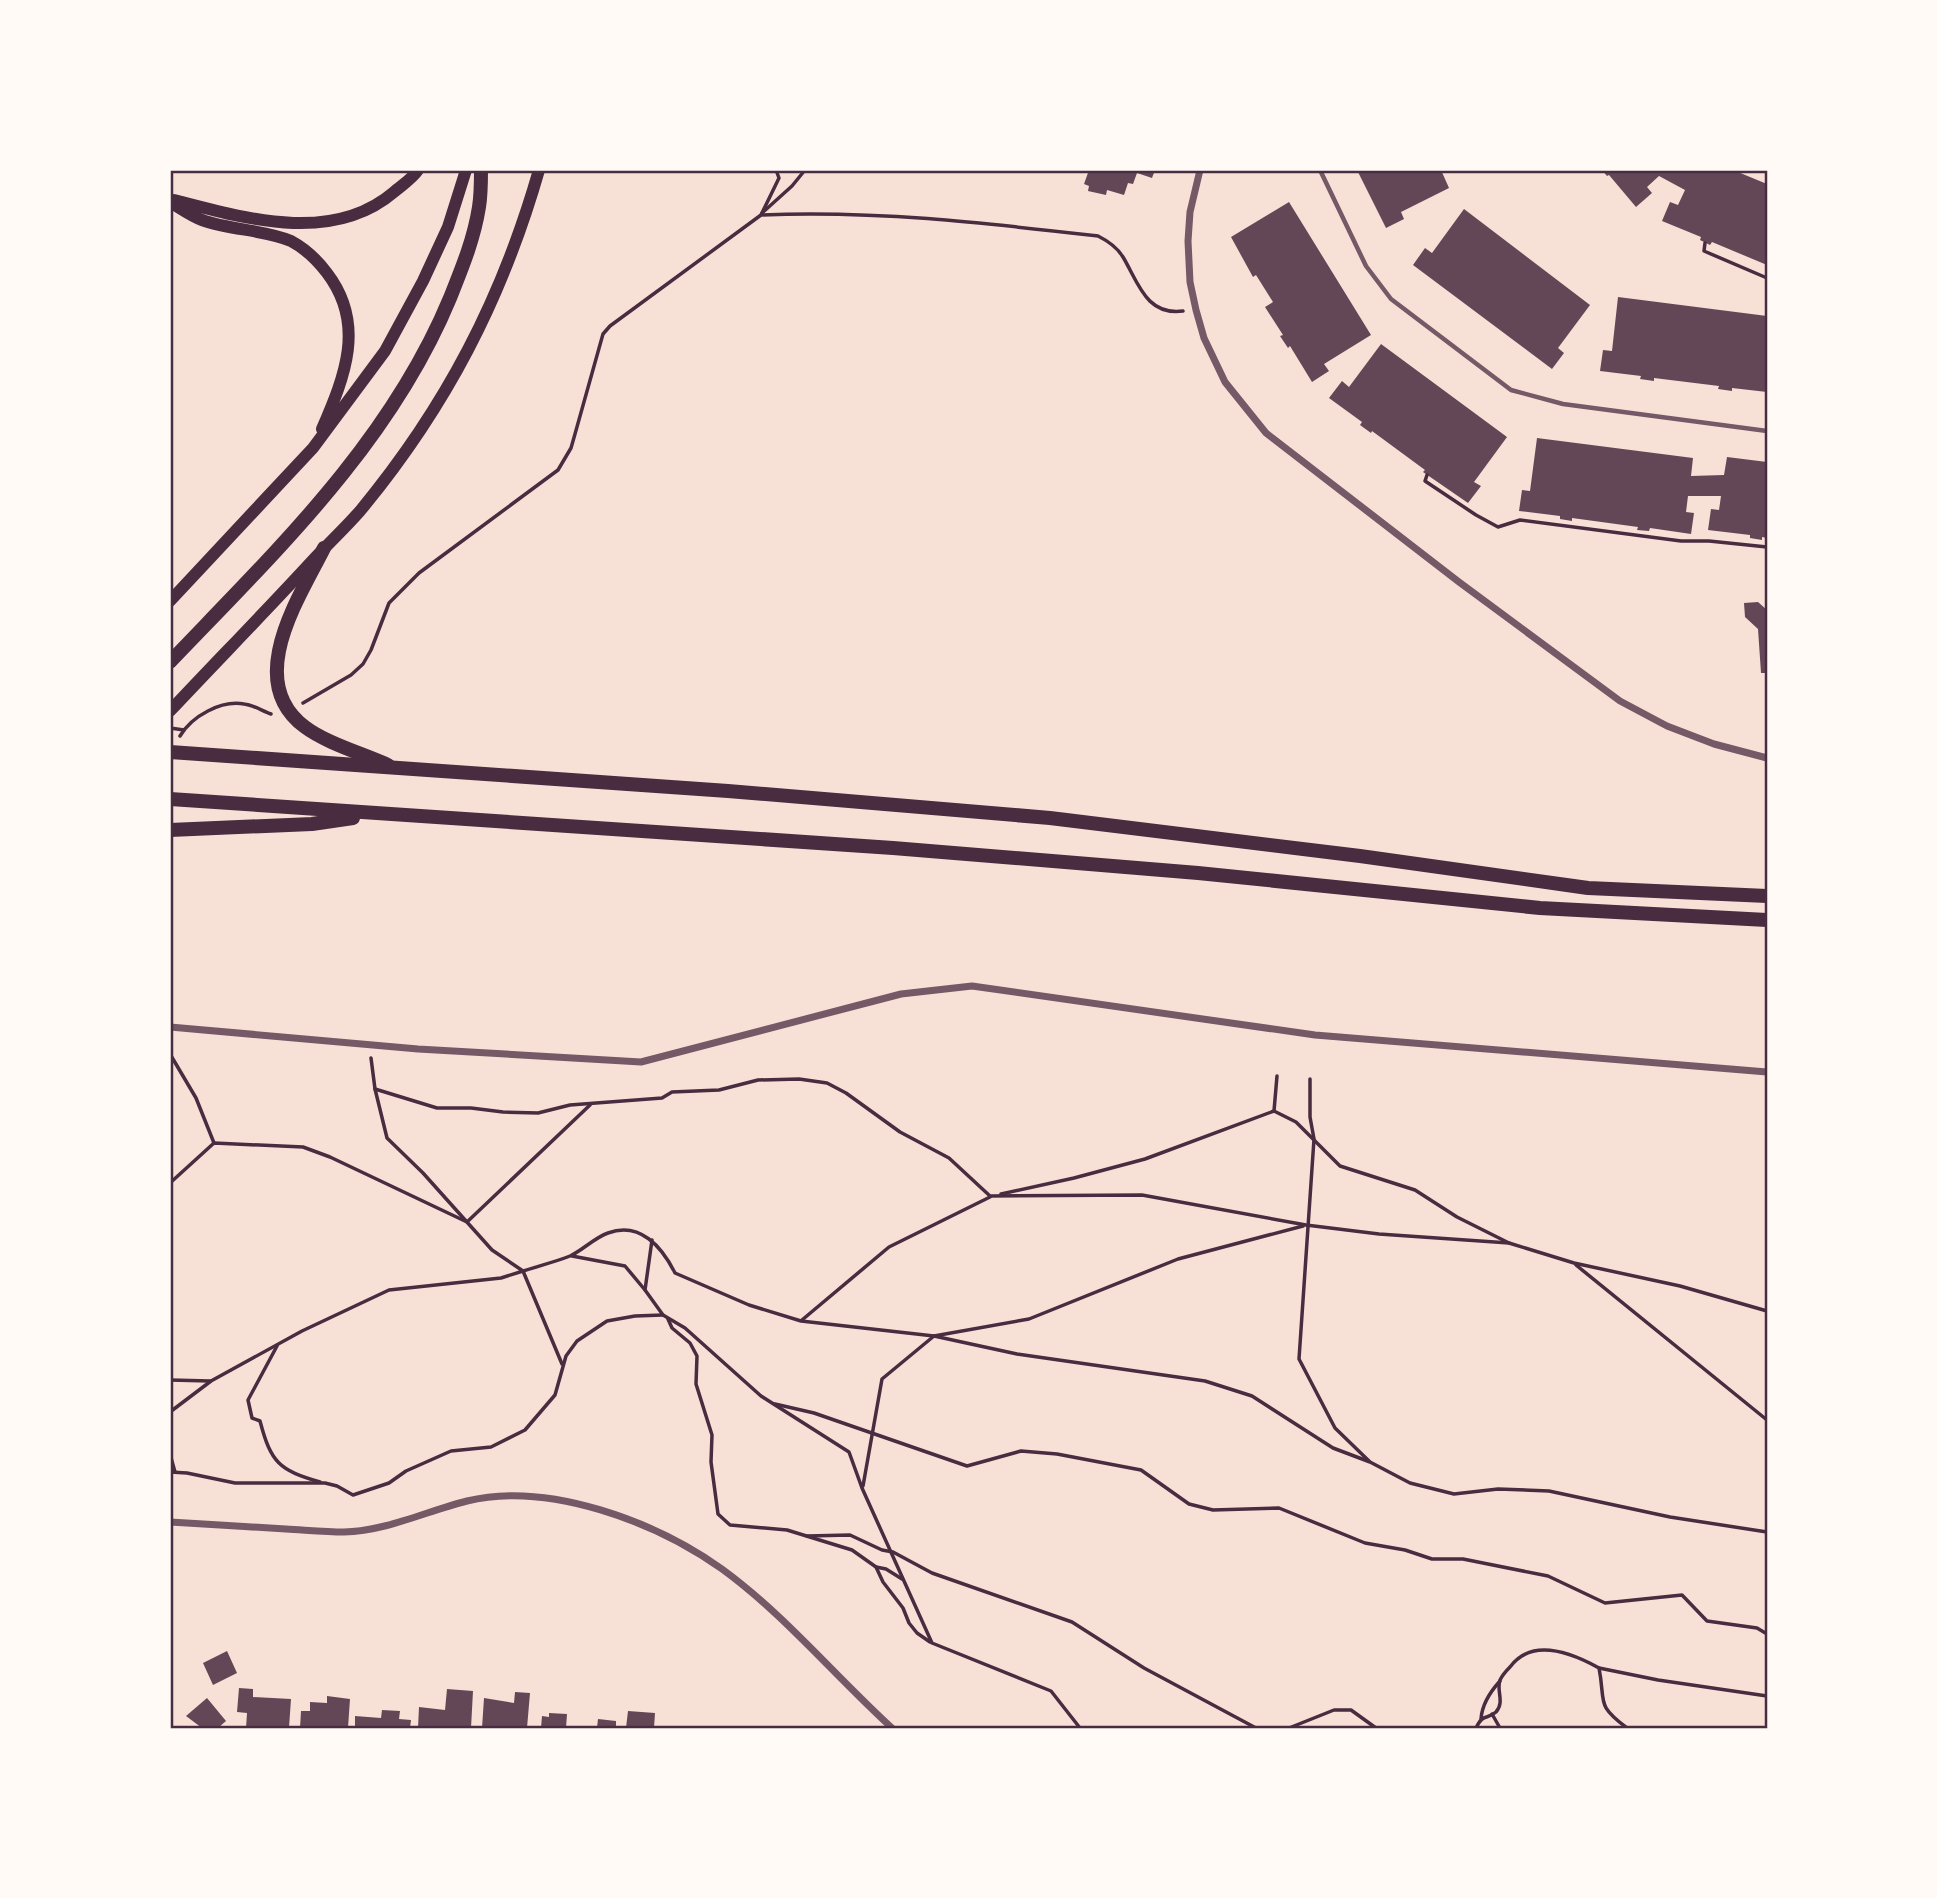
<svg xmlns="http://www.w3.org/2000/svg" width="1937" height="1898" font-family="'Golos Text',sans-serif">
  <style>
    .building { fill: #644757 }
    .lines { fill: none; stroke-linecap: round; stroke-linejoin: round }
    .path { stroke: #4a2c40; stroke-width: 3.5 }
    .service { stroke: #755966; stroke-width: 4.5 }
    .minor { stroke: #755966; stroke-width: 7 }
    .secondary { stroke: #4a2c40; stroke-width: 12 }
    .trunk { stroke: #4a2c40; stroke-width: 14 }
    .neatline { fill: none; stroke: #4a2c40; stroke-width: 2.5 }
  </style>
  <rect width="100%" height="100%" fill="#f7e1d7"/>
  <g class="building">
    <polygon points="1089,170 1155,170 1152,178 1137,173 1133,184 1128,183 1124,195 1107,190 1106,195 1088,191 1089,186 1084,184"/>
    <polygon points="1357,170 1441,170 1449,188 1401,212 1404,219 1386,228"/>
    <polygon points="1602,170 1733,170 1767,184 1767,265 1712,242 1710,245 1700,240 1701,237 1662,221 1670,202 1678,205 1685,190 1659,176 1647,187 1652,193 1636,207 1609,175 1607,176"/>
    <polygon points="1289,202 1371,335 1324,364 1329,371 1312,382 1290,346 1288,348 1280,336 1283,335 1265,307 1273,302 1256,275 1253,277 1231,237"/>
    <polygon points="1464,209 1590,305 1558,348 1564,353 1552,369 1413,265 1425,248 1432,253"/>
    <polygon points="1618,297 1767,316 1767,392 1732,388 1732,391 1718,389 1719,386 1654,378 1654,381 1640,379 1641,376 1600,371 1603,350 1612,351"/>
    <polygon points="1381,344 1507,437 1474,482 1481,486 1468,503 1423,472 1425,470 1372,431 1371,433 1360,425 1362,422 1329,398 1342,381 1349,387"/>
    <polygon points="1537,438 1693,458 1691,476 1724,475 1727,457 1767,462 1767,538 1762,537 1762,540 1750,538 1750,535 1708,530 1711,509 1719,510 1721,496 1688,496 1686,512 1694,513 1691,534 1650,528 1649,531 1637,530 1638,527 1572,518 1572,521 1560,519 1560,516 1519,511 1522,490 1530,491"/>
    <polygon points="1758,602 1767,610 1767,673 1761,673 1758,629 1745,617 1744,603"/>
    <polygon points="227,1651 237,1673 213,1685 203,1663"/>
    <polygon points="239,1688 253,1689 253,1697 291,1699 289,1728 246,1728 247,1713 237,1712"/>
    <polygon points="447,1689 473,1691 471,1728 418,1728 419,1707 445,1710"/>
    <polygon points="515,1692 530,1693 527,1728 482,1728 484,1698 514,1703"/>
    <polygon points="327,1696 350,1699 348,1728 300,1728 301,1711 310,1711 310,1702 327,1703"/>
    <polygon points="207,1698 226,1721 218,1728 202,1728 186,1716"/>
    <polygon points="382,1710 400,1711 399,1719 411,1720 410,1728 355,1728 355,1716 381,1718"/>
    <polygon points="628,1711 655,1713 654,1728 626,1728"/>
    <polygon points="549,1713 567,1714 566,1728 541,1728 542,1716 549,1717"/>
    <polygon points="598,1719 616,1721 616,1728 597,1728"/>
  </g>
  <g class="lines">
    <g class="path">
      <polyline points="762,213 792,186 805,170"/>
      <path d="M761,215C874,210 985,223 1098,236C1108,241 1117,247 1123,257C1138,282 1146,316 1183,311"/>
      <polyline points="1705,243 1704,251 1767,278"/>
      <polyline points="1427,475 1425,481 1476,515 1498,527 1520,520 1681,541 1709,541 1767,547"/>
      <polyline points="303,703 351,675 363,664 371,650 389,603 419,573 558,470 571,448 575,434 603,334 610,326 761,215 779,178 776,170"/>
      <polyline points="170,728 184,730"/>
      <path d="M180,736C192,716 221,700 244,704C254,705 262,711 271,714"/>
      <polyline points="170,1054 196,1098 214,1143"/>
      <path d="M371,1058L375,1089L387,1138L423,1173L492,1250L523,1271C538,1266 555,1262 570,1256C583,1250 594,1238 608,1233C640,1221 662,1247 675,1273L749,1305L801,1321L934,1336L1017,1354L1205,1381L1252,1396L1333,1448L1370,1462L1410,1483L1454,1494L1498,1489L1549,1491L1670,1517L1767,1532"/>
      <polyline points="1310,1079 1310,1117 1314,1139 1299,1359 1335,1428 1369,1461"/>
      <polyline points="375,1089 437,1108 471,1108 503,1112 538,1113 570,1105 662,1098 672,1092 719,1090 758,1080 799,1079 827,1083 846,1093 900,1132 949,1158 990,1196 1142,1195 1306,1225 1379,1234 1509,1243"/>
      <polyline points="1274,1111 1277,1076"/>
      <polyline points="170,1183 214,1143 303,1147 330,1157 467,1222 590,1105"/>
      <polyline points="1001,1194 1074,1178 1145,1159 1274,1111 1296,1122 1340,1166 1415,1190 1457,1217 1509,1243 1574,1263 1680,1286 1767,1311"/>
      <polyline points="652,1240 645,1290 663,1315 685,1328 761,1396 849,1452 862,1488 932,1643 1051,1691 1080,1728"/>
      <polyline points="572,1256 625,1266 645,1290"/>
      <polyline points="1576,1265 1767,1420"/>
      <polyline points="668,1319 672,1328 690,1343 697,1356 696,1384 712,1435 711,1462 718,1514 730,1525 787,1530 852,1550 876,1567 883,1582 903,1608 909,1623 917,1633 930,1642"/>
      <polyline points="802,1320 889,1247 990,1197"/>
      <path d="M277,1346L248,1400L252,1418L260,1421C271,1463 279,1470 320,1482"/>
      <polyline points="170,1380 210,1381"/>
      <polyline points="775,1404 814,1413 967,1466 1021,1451 1057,1454 1141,1470 1189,1504 1213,1510 1279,1508 1365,1543 1405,1550 1432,1559 1463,1559 1548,1576 1605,1603 1682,1595 1707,1621 1757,1628 1767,1634"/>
      <polyline points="170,1412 211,1381 302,1331 389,1290 501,1278 523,1271 562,1364"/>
      <polyline points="170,1454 175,1472"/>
      <polyline points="170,1472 187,1473 235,1483 325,1483 337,1486 353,1495 389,1483 406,1471 451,1451 491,1447 525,1430 555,1395 566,1356 577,1341 607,1321 635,1316 663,1315"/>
      <polyline points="863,1486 882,1379 934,1336 1029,1319 1178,1259 1303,1226"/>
      <polyline points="807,1536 850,1535 882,1550 893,1552 932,1573 1072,1622 1144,1668 1256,1728"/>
      <polyline points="876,1567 886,1569 902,1579"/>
      <polyline points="1599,1668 1658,1680 1767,1696"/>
      <polyline points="1492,1714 1500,1728"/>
      <path d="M1481,1719C1482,1704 1490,1692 1500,1681"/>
      <polyline points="1289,1728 1334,1710 1351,1710 1376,1728"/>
      <path d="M1476,1728C1483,1713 1487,1720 1496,1712C1505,1702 1496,1690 1500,1680C1502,1676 1507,1670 1510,1667C1532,1637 1572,1653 1599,1668C1606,1703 1595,1704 1627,1728"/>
      <polyline points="1710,1728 1729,1728"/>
    </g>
    <polyline class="service" points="1320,170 1366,266 1391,299 1511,390 1563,404 1767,431"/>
    <g class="minor">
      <polyline points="1200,170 1190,212 1188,241 1190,282 1196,310 1204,338 1225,382 1266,433 1459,582 1620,701 1667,726 1714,744 1767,758"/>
      <polyline points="170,1027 418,1049 641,1062 901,994 972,986 1315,1035 1767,1072"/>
      <path d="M170,1522C209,1524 247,1527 286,1529C305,1530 325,1532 344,1532C386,1531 427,1511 467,1501C549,1481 656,1522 722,1569C785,1615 834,1675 892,1728"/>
    </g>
    <g class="secondary">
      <path d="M174,200C244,218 332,245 394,192C402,185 412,179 418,170"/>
      <path d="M170,202C180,208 191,216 202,220C229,230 266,230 291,241C304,248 318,261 327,273C366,324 345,376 322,429"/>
      <polyline points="170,601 313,448 385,351 423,281 448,227 466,170"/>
      <path d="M170,711C217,661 265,612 312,561C328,544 345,528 360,511C446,407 502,299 539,170"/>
    </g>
    <g class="trunk">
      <path d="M324,548C299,598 243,681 305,727C326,743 364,754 388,765"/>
      <path d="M170,662C276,551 390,443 450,298C462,268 474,239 479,207C481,195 481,182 481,170"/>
      <polyline points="170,752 728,791 1050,818 1360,856 1588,888 1767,896"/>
      <polyline points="170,799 893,848 1198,873 1540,908 1767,920"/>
      <polyline points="170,830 312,824 353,818"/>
    </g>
  </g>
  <rect width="1937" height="1898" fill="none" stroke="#fffaf5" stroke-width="343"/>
  <rect x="172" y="172" width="1594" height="1555" class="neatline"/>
</svg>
